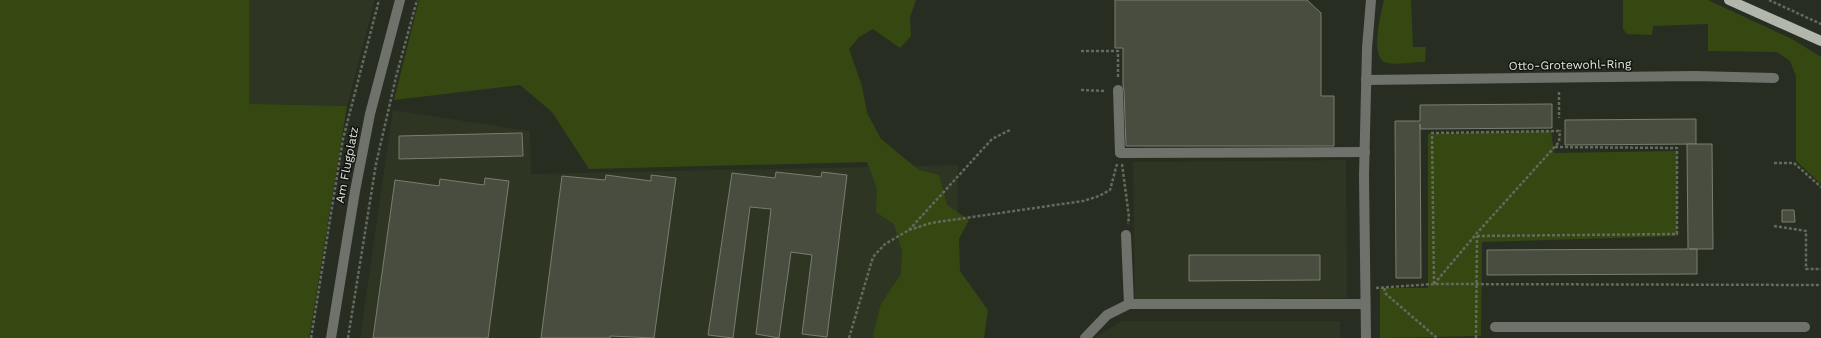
<svg xmlns="http://www.w3.org/2000/svg" width="1821" height="338" font-family="'Work Sans',sans-serif">
  <style>
    .built { fill: #2e3523 }
    .green { fill: #364812 }
    .building { fill: #484d40; stroke: #787e70 }
    .lines { fill: none; stroke-linecap: round; stroke-linejoin: round }
    .path { stroke: #65695e; stroke-width: 2.5; stroke-dasharray: 3 2; stroke-linecap: butt }
    .minor { stroke: #6f716b; stroke-width: 10 }
    .major { stroke: #b2b7ab; stroke-width: 10 }
    .labels { text-anchor: middle; dominant-baseline: central; stroke-width: 3; stroke-linejoin: round; paint-order: stroke }
    .street-label { font-size: 12px; fill: #e2e5dd; stroke: #12140f }
  </style>
  <rect width="100%" height="100%" fill="#282d21"/>
  <g class="built">
    <polygon points="249,0 375,0 347,106 249,104"/>
    <polygon points="393,110 530,131 531,174 958,165 957,285 966,338 360,338"/>
    <polygon points="1346,160 1347,298 1135,300 1133,162"/>
    <polygon points="1122,321 1340,321 1340,338 1094,338"/>
  </g>
  <g class="green">
    <polygon points="0,0 249,0 249,104 347,106 309,338 0,338"/>
    <polygon points="419,0 916,0 910,17 911,36 900,48 873,29 859,37 849,49 862,86 867,113 881,139 919,170 939,175 947,205 969,220 959,239 960,271 988,310 984,338 874,338 873,335 881,304 901,274 902,251 894,224 876,212 877,189 867,162 589,169 552,112 520,85 394,100"/>
    <path d="M1384,0H1411L1413,47H1426L1425,62C1414,62 1397,65 1387,63C1369,59 1381,13 1384,0Z"/>
    <polygon points="1623,0 1708,0 1792,39 1821,57 1821,184 1796,161 1796,76 1790,61 1777,52 1708,51 1708,24 1653,26 1652,35 1627,34 1623,29"/>
    <polygon points="1551,131 1554,153 1677,151 1677,236 1482,242 1481,336 1380,338 1380,288 1428,288 1428,134"/>
  </g>
  <g class="building">
    <polygon points="1115,0 1307,0 1321,13 1321,96 1334,96 1334,146 1126,146 1124,90 1123,86 1123,48 1115,48"/>
    <polygon points="1552,104 1552,128 1420,129 1420,124 1421,278 1396,278 1395,121 1420,121 1420,105"/>
    <polygon points="1696,119 1696,144 1565,145 1565,120"/>
    <polygon points="522,133 523,156 399,159 399,136"/>
    <polygon points="1687,144 1712,144 1713,249 1689,249 1697,249 1697,274 1487,275 1487,250 1688,249"/>
    <polygon points="776,172 821,177 822,172 847,175 827,337 802,334 812,255 791,252 779,338 756,334 771,209 750,207 733,338 708,335 732,173 775,178"/>
    <polygon points="606,175 651,181 651,175 676,178 654,338 610,336 610,338 541,338 562,176 605,180"/>
    <polygon points="485,178 509,181 488,338 373,338 395,180 439,186 440,179 484,185"/>
    <polygon points="1782,210 1794,210 1795,222 1782,222"/>
    <polygon points="1189,255 1320,255 1320,280 1189,281"/>
  </g>
  <g class="lines">
    <g class="path">
      <polyline points="1769,0 1821,24"/>
      <polyline points="1081,51 1118,51 1118,79"/>
      <polyline points="1081,90 1106,91"/>
      <polyline points="1559,92 1559,118"/>
      <polyline points="1774,163 1794,163 1821,187"/>
      <polyline points="1122,164 1129,217 1128,224"/>
      <polyline points="1774,226 1806,231 1806,269 1821,269"/>
      <polyline points="909,230 992,139 1010,130"/>
      <polyline points="1477,236 1677,234 1677,148 1554,147"/>
      <polyline points="1434,284 1432,133 1560,131"/>
      <polyline points="1434,284 1477,233 1559,142 1560,130"/>
      <polyline points="1376,288 1434,284 1821,285"/>
      <polyline points="1384,288 1386,294 1437,338"/>
      <polyline points="311,338 343,139 379,0"/>
      <polyline points="348,338 376,164 396,77 417,0"/>
      <polyline points="849,338 873,257 885,244 909,230 931,223 1083,201 1099,196 1110,190 1117,164"/>
      <polyline points="1476,338 1477,236"/>
    </g>
    <g class="minor">
      <polyline points="1366,80 1695,76 1774,78"/>
      <polyline points="1118,90 1120,153 1365,152"/>
      <polyline points="1126,235 1129,304"/>
      <polyline points="1495,327 1805,327"/>
      <polyline points="331,338 355,191 370,114 400,0"/>
      <polyline points="1085,338 1107,315 1129,304 1365,304"/>
      <polyline points="1366,338 1364,176 1367,48 1371,0"/>
    </g>
    <polyline class="major" points="1729,0 1821,41"/>
  </g>
  <g class="labels">
    <g class="street-label">
      <text transform="translate(1570 65) rotate(-1)">Otto-Grotewohl-Ring</text>
      <text transform="translate(347 165) rotate(-79)">Am Flugplatz</text>
    </g>
  </g>
</svg>
